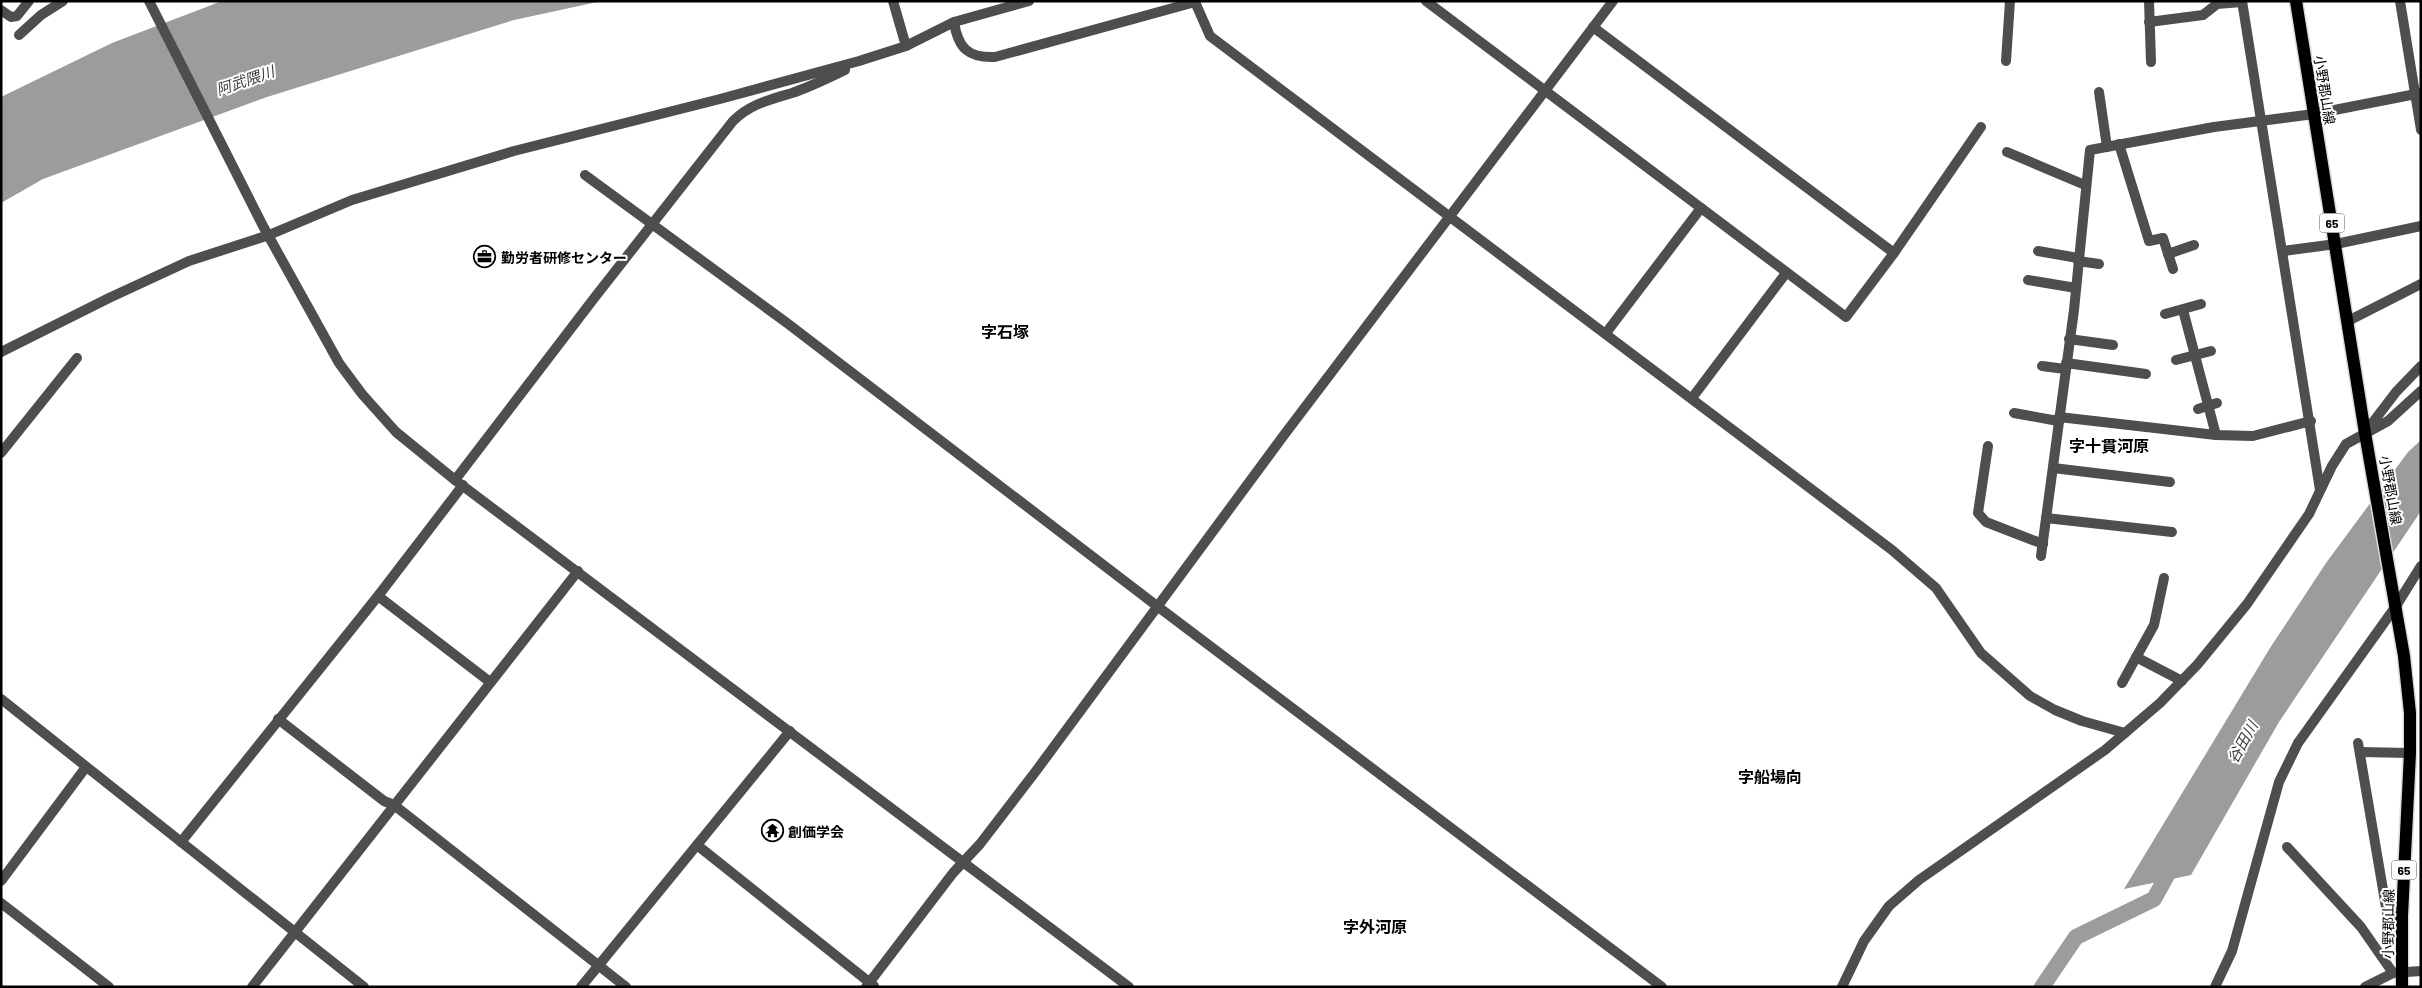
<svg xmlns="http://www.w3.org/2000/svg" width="2422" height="988" font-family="Barlow,'Noto Sans JP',sans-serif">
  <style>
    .water { fill: #9c9c9c }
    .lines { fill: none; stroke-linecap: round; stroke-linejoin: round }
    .river { stroke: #9c9c9c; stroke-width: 16 }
    .major-casing { stroke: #dbdbdb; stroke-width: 15 }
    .minor { stroke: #4e4e4e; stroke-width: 10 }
    .major { stroke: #000; stroke-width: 12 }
    .labels { text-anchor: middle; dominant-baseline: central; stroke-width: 4; stroke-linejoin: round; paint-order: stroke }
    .shield { fill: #fff; stroke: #4c4c4c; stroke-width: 1 }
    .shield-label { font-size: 12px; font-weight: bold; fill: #000 }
    .street-label { font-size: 14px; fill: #000; stroke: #fff }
    .poi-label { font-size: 14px; font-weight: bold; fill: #000; stroke: #fff; text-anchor: start }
    .water-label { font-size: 15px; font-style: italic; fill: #3d3d3d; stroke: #fff }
    .quarter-label { font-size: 16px; font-weight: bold; fill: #000; stroke: #fff }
  </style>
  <rect width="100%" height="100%" fill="#fff"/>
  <g class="water">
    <polygon points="222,1 602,1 514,20 267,97 43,179 1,203 1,97 112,43"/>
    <polygon points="2421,440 2421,511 2279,722 2191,875 2124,889 2270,648 2326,563 2408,452"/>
  </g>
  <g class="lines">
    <polyline class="river" points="2042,987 2076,937 2154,899 2175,861"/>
    <defs>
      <polyline id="major" points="2296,1 2365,433 2404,656 2410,713 2410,753 2402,916 2402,987"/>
    </defs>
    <use href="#major" class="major-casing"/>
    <g class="minor">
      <polyline points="149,1 263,226 339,363 362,394 396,432 455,480 1129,987"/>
      <polyline points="893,1 906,46"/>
      <polyline points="1426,1 1846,317 1894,253 1981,127"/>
      <polyline points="2149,1 2151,62"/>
      <polyline points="2242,1 2320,490"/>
      <polyline points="2400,1 2421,130"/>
      <polyline points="1,10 11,17 17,16 29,1"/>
      <path d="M954,22C958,48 968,58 995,57L1195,2L1210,36L1892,550L1936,588L1981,653L2030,696L2055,710L2082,721L2125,733"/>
      <polyline points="2149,22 2203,15 2217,4 2242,2"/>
      <polyline points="1593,27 1894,253"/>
      <polyline points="19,35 41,15 63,1"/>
      <polyline points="2006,61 2010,1"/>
      <polyline points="2099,92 2107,147"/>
      <polyline points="2119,144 2149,241 2163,238 2173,269"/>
      <polyline points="2007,152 2085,185"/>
      <polyline points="585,175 787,323 1157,606 1662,987"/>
      <polyline points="2038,251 2078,258"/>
      <polyline points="2283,251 2336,244 2421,226"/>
      <polyline points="2168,254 2194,245"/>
      <polyline points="2078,261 2099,264"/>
      <polyline points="2028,280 2076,288"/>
      <polyline points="2183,310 2216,435"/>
      <polyline points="2165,314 2201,304"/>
      <polyline points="2348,321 2421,284"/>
      <polyline points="1606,333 1701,208"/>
      <polyline points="2069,339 2113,345"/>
      <polyline points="1,352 109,298 189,261 269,235 352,200 514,151 720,99 859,61 906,46 954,22 1029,1"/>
      <polyline points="2176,360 2211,351"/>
      <polyline points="2066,363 2146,374"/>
      <polyline points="2042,366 2065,369"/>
      <polyline points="1692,398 1786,273"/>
      <polyline points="2198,409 2217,403"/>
      <polyline points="2014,413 2058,421"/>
      <polyline points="2059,417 2216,435 2253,436 2311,421"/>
      <polyline points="2367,430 2396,392 2421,366"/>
      <polyline points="1988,446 1978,513 1986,522 2043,544"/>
      <polyline points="1,453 77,358"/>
      <polyline points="2053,468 2170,482"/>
      <path d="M455,480L595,297L733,121C750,104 769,100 792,93C810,87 828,78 845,70"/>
      <polyline points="2046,518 2172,532"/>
      <polyline points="2041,556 2074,310 2090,150 2214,127 2314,114 2421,93"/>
      <polyline points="378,596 490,682"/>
      <polyline points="2136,657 2182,681"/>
      <polyline points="2122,683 2154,625 2164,578"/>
      <polyline points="1,699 364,987"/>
      <polyline points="278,719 384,801 394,805 626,987"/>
      <polyline points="2358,743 2387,913 2402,920"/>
      <polyline points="2360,752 2410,753"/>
      <polyline points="181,842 378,596 463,485"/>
      <polyline points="697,845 874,986"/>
      <polyline points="2287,847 2361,927 2393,973 2421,971"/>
      <polyline points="1,881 86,767"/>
      <polyline points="1,903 109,987"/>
      <polyline points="252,987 578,571"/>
      <polyline points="581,987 790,731"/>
      <polyline points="866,987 953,873 980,844 1036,771 1284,435 1613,1"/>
      <polyline points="1842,987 1864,941 1889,906 1919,880 2105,750 2160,703 2197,665 2247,604 2309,514 2332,466 2346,444 2388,421 2421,391"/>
      <polyline points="2215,987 2232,951 2279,782 2298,743 2396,606 2421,566"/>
      <polyline points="2365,987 2393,973"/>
    </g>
    <use href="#major" class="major"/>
  </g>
  <defs>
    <symbol id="office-ring" viewBox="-11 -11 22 22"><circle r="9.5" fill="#fff" stroke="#000" stroke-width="1.5"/><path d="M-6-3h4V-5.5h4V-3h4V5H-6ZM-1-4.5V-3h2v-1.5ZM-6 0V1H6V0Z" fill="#000"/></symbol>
    <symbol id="temple-ring" viewBox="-11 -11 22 22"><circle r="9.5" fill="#fff" stroke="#000" stroke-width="1.5"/><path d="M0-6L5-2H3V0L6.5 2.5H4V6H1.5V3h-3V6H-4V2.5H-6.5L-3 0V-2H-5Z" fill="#000"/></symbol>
  </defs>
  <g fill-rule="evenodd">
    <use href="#office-ring" x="472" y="244" width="25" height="25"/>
    <use href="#temple-ring" x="760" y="818" width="25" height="25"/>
  </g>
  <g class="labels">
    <g class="shield">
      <rect x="2319.5" y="213.5" width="25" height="19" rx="4"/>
      <rect x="2391.5" y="860.5" width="25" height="19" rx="4"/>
    </g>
    <g class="shield-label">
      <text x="2332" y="223">65</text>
      <text x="2404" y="870">65</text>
    </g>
    <g class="street-label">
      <text transform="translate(2325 90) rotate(81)">小野郡山線</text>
      <text transform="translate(2391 490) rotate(80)">小野郡山線</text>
      <text transform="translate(2388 924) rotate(-89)">小野郡山線</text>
    </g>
    <g class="poi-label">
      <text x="501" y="257">勤労者研修センター</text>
      <text x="788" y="831">創価学会</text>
    </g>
    <g class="water-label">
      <text transform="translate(245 80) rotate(-19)">阿武隈川</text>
      <text transform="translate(2242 742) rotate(-61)">谷田川</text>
    </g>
    <g class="quarter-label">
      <text x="1005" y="331">字石塚</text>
      <text x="2109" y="445">字十貫河原</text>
      <text x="1770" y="776">字船場向</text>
      <text x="1375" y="926">字外河原</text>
    </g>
  </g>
  <rect width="2422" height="988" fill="none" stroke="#000000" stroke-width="5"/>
</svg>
